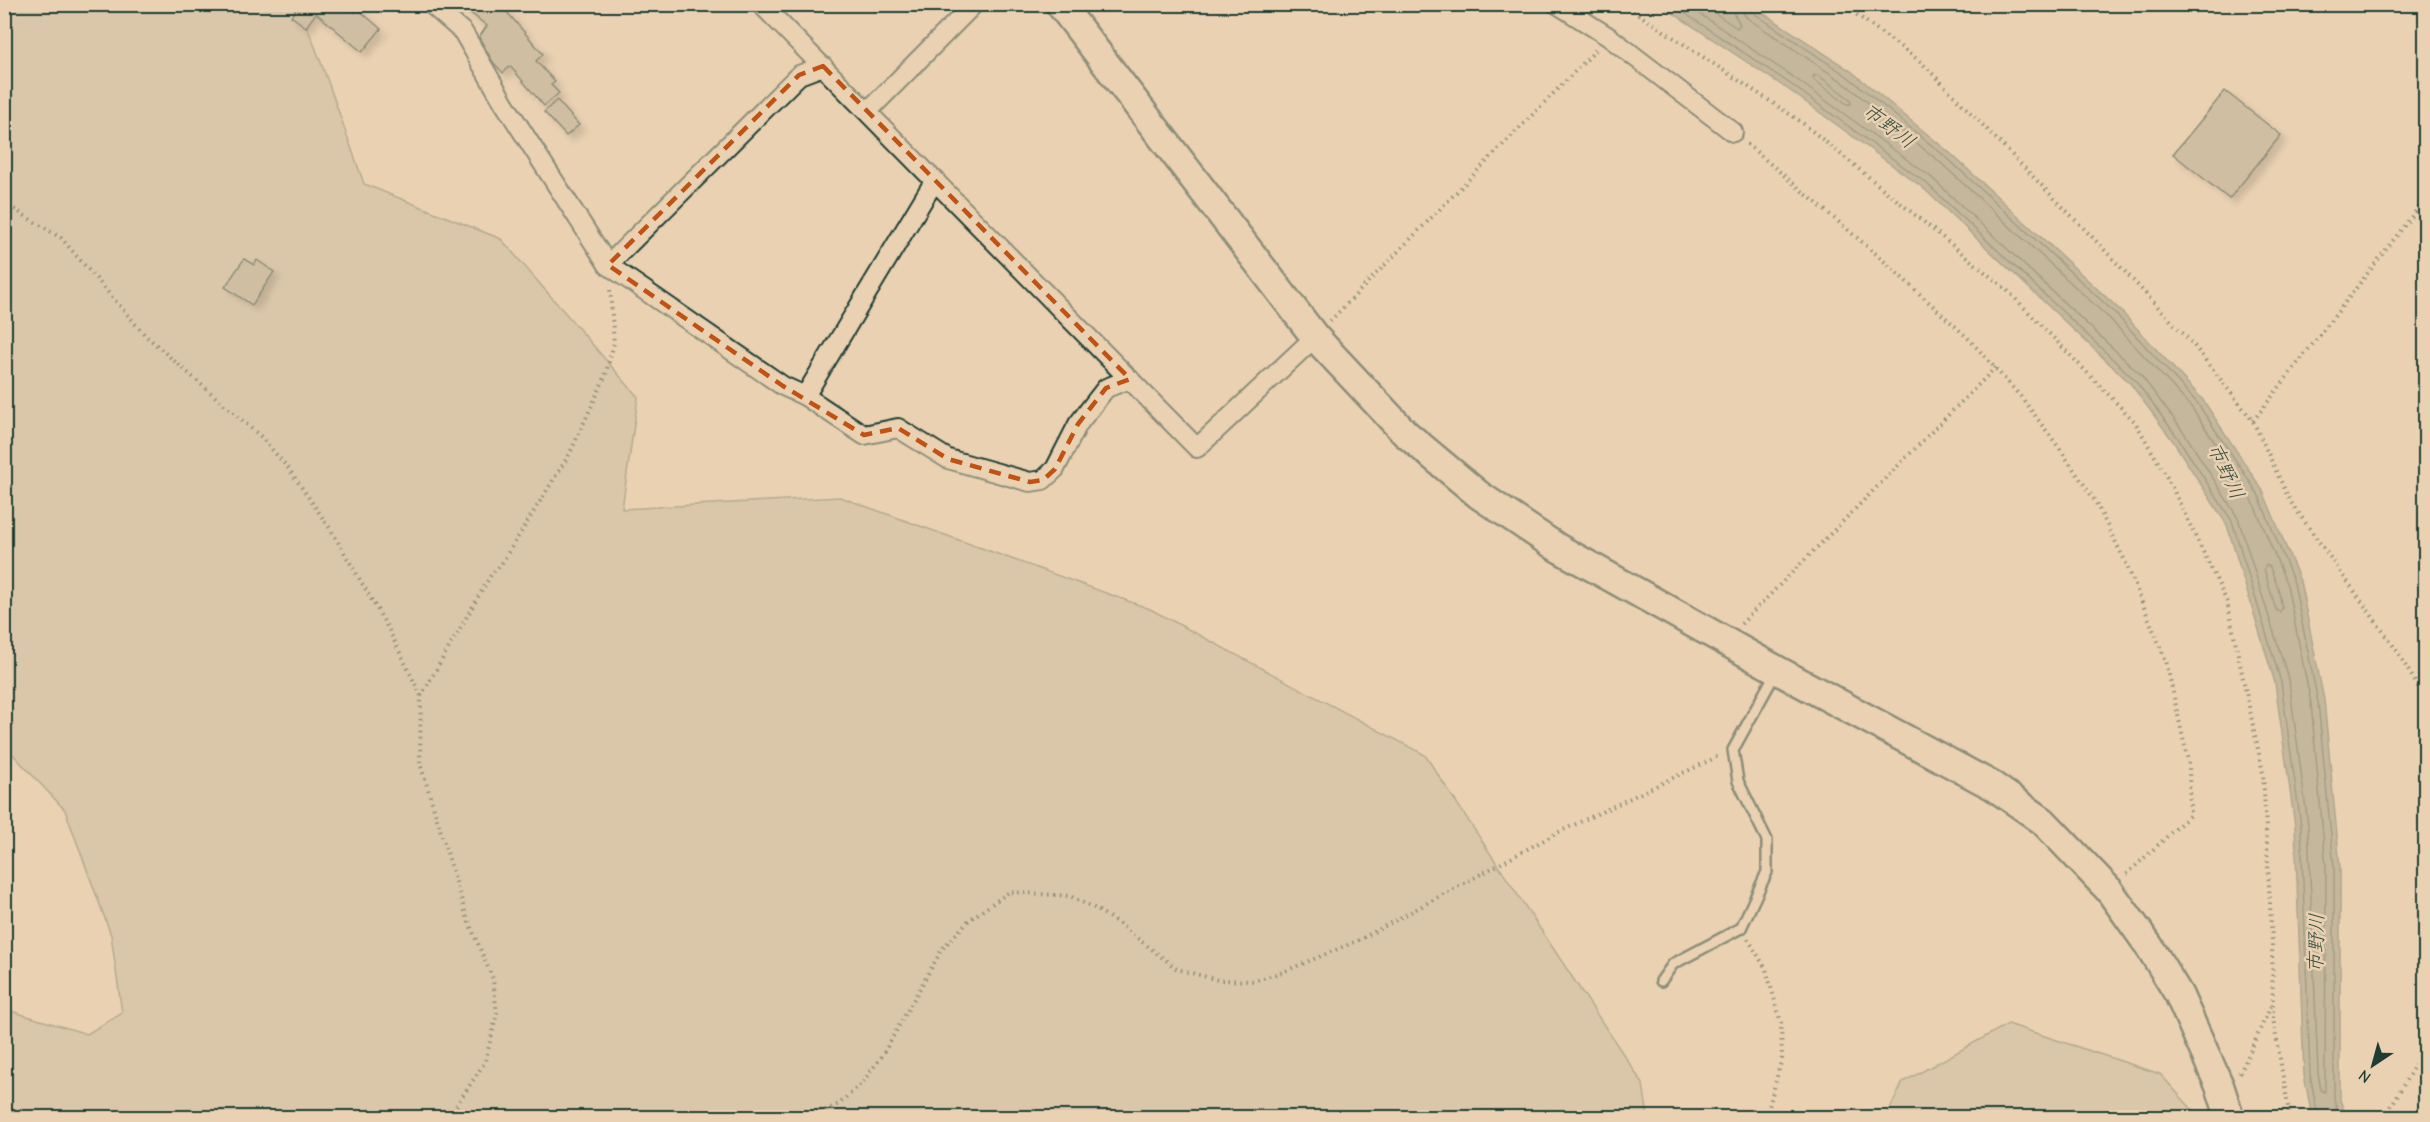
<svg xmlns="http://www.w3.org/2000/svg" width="2430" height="1122" font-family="'Comic Neue','Klee One',sans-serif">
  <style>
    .green { fill: #c8b99d; stroke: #747b68; stroke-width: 1.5 }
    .water { fill: #999780; stroke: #687362; stroke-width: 1.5 }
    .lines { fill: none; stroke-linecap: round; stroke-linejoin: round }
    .shore { stroke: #506152; stroke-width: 1.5 }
    .building { fill: #b2a78f; stroke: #1f3d34; stroke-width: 1.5; filter: url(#shadow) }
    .lane-casing { stroke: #1f3d34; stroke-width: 14 }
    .street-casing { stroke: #1f3d34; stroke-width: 22 }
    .secondary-casing { stroke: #1f3d34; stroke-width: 32 }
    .path { stroke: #1f3d34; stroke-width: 4; stroke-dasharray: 1.5 4.5; stroke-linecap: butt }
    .lane { stroke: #e9d1b2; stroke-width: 9 }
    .street { stroke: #e9d1b2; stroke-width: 18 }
    .secondary { stroke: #e9d1b2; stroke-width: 27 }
    .marked { fill: none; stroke: #c05314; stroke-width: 4.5; stroke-dasharray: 12 8; stroke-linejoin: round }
    .labels { text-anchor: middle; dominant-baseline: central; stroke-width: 5; stroke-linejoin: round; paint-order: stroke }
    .water-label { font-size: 20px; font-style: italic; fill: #314a3f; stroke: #e9d1b2 }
  </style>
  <defs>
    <filter id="shadow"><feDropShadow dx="5.5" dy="5.5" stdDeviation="3" flood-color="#0004"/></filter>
  </defs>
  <rect width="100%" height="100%" fill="#e9d1b2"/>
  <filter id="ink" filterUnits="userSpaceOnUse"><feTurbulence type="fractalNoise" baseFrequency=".0167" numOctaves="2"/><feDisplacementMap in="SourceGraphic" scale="12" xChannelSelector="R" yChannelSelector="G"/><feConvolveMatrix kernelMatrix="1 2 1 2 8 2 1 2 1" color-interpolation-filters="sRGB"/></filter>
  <g filter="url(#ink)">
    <g class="green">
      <polygon points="5,5 299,5 326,76 364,184 501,239 638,397 622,509 840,497 1150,609 1425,755 1643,1084 1648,1117 5,1117 4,1009 87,1034 122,1013 111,935 65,810 5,746"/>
      <polygon points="2008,1024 2160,1074 2199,1117 1886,1117 1903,1082"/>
    </g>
    <polygon class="water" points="1661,5 1751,5 1851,71 1950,153 2119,309 2203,400 2263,491 2300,581 2324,700 2340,867 2340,1100 2347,1117 2312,1117 2304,1075 2295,826 2275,683 2227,525 2173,441 2130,383 1922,187 1789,90"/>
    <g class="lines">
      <g class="shore">
        <polyline points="1671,4 1792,85 1926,183 2134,379 2178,438 2232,521 2281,682 2301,826 2310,1074 2318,1118"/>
        <polyline points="1685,4 1796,79 1931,177 2140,374 2185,434 2238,518 2289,681 2308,825 2318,1073 2321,1090 2325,1092 2326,867 2311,703 2287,585 2251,497 2192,408 2110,319 1941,163 1843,82 1747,18 1743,12 1741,4"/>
        <polyline points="1701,4 1737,28 1740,24 1734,14 1732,4"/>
        <polyline points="1749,4 1752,12 1847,76 1946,157 2115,313 2198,404 2258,494 2294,583 2318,702 2334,867 2334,1100 2340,1118"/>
        <polygon points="1818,75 1850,99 1851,104 1847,104 1814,80 1813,76"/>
        <polygon points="2266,565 2270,567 2278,588 2282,608 2280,612 2276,610 2264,569"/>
      </g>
    </g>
    <g class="building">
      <polygon points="300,4 347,4 355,12 358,9 381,29 362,52 316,13 306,27 291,16"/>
      <polygon points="459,4 500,4 543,54 536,61 555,82 551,85 559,93 544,106 510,66 503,73 493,62 479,37 487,26"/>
      <polygon points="2225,91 2281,135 2229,199 2173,154"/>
      <polygon points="557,100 579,125 566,136 544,112"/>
      <polygon points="244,259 254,265 257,260 274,272 252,305 225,287"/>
    </g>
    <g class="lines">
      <defs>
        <polyline id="lane" points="1661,981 1673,964 1741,928 1767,872 1767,840 1738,781 1733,750 1776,672"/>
        <g id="street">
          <polyline points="431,4 463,32 504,103 608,265 783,386 805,396 935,180"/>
          <polyline points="761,4 1197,448 1315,337"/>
          <polyline points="1557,4 1609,37 1733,132"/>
          <polyline points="868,111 974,4"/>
          <polyline points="608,265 799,75 823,66"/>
          <polyline points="805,396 864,435 898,428 948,459 1030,482 1043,480 1055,469 1078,424 1106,388 1130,379"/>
        </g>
        <polyline id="secondary" points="1060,4 1315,337 1405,433 1479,495 1558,548 1777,670 1993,786 2043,821 2109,890 2149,946 2179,995 2220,1087 2230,1118"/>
      </defs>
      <use href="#lane" class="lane-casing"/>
      <use href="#street" class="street-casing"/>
      <use href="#secondary" class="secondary-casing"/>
      <g class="path">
        <polyline points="1623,4 1800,121 2007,290 2135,422 2169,481 2227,602 2263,773 2272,941 2273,1018 2290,1118"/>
        <polyline points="1842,4 1921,62 2097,242 2192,343 2253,421 2290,501 2397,651 2426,700"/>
        <polyline points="1747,144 1875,253 1969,339 2022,398 2060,449 2095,501 2125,561 2166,661 2189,765 2190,815 2125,876"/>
        <polyline points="4,203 61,238 146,336 260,436 289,469 331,530 388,628 421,696 420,763 467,918 493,979 497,1014 485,1062 448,1118"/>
        <polyline points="1330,321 1596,50"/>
        <polyline points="2253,421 2426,198"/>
        <polyline points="1741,624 1996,367"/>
        <polyline points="421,696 492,573 500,566 570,453 605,377 614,343 610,289"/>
        <polyline points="1748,939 1766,969 1781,1023 1782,1058 1766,1118"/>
        <polyline points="2240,1073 2272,1004"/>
        <polyline points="809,1118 839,1104 862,1083 882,1056 942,949 969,920 1009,892 1070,896 1096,909 1118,923 1177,969 1218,980 1253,981 1283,972 1359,940 1557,833 1721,755"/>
        <polyline points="2388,1118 2390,1108 2426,1046"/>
      </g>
      <use href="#lane" class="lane"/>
      <use href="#street" class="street"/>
      <use href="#secondary" class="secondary"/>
    </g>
  </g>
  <path d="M0 0H2430V1122H0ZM823,66L1130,379L1106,388L1078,424L1055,469L1043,480L1030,482L948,459L898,428L864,435L783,386L608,265L799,75Z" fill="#e9d1b2" fill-opacity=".55" fill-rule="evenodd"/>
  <path class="marked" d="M823,66L1130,379L1106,388L1078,424L1055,469L1043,480L1030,482L948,459L898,428L864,435L783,386L608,265L799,75Z"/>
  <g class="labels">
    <g class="water-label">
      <text transform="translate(1889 126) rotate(38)">市野川</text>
      <text transform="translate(2226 471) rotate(65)">市野川</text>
      <text transform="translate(2316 943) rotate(-88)">市野川</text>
    </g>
  </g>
  <rect width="2430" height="1122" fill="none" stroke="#e9d1b2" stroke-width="24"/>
  <rect x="12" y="12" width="2406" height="1098" fill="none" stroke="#1f3d34" stroke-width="2" filter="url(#ink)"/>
  <g transform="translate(2373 1065) rotate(216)" stroke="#e9d1b2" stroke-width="4.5" paint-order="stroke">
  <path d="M0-4.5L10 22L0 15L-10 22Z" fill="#1f3d34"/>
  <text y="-9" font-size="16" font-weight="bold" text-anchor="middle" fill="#1f3d34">N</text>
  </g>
</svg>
